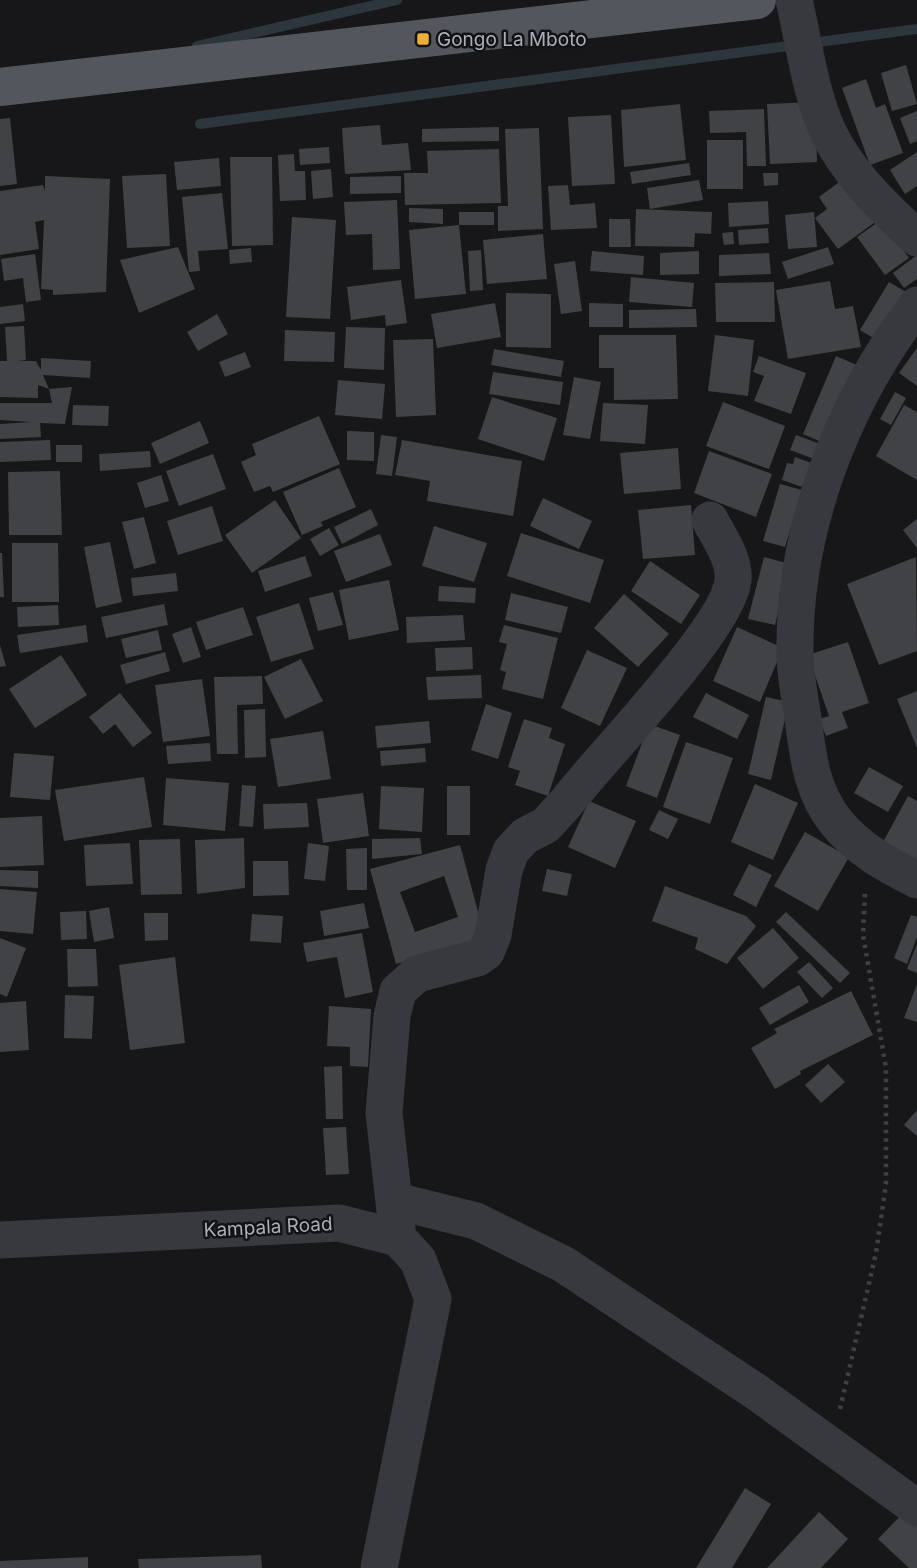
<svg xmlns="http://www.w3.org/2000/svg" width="917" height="1568" font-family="Inter,sans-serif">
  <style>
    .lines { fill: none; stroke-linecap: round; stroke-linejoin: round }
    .stream { stroke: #2d363d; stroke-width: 10 }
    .building { fill: #414246; fill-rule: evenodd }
    .path { stroke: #3e4045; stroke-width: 4.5; stroke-dasharray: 3.5 5; stroke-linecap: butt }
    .minor { stroke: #38393e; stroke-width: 37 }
    .major { stroke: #54565d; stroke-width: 38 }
    .poi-dot { fill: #eeae3a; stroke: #121214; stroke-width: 2.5 }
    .labels { text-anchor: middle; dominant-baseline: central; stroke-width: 5; stroke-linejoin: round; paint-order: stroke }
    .poi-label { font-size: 19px; fill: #a9aeb8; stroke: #121214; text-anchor: start }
    .street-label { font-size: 19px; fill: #a9aeb8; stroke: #121214 }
  </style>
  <rect width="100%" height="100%" fill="#171719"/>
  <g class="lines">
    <g class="stream">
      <polyline points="811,43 917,29"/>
      <polyline points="197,46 397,0"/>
      <polyline points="200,124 796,45"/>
    </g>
  </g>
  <g class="building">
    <polygon points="906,65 917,104 892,111 881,73"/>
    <polygon points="866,79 876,108 885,104 903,153 870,165 842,88"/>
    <polygon points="815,102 817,162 770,164 767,104"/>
    <polygon points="680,104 686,160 624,167 621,110"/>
    <polygon points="764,109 766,166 747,166 746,132 710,133 709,111"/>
    <polygon points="917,111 917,141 910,144 900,118"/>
    <polygon points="611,115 615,184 572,186 568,117"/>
    <polygon points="10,118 17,184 0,186 0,119"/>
    <polygon points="380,125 382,145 408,143 411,170 345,174 342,128"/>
    <polygon points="499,127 499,141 422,142 422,129"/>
    <polygon points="539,128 543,229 498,231 498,206 508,206 505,129"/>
    <rect x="707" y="140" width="36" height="49"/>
    <polygon points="329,147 330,163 300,165 299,149"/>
    <polygon points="499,149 501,203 405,205 404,173 428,173 427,151"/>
    <polygon points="917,152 917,186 905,194 890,170"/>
    <polygon points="294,154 295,171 305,171 306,200 280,201 278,155"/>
    <polygon points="230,157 272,157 273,245 232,246"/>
    <polygon points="219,158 221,186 177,190 174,162"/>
    <polygon points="689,163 691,175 632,184 630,172"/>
    <polygon points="331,169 333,197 313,199 311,171"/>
    <polygon points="763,173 778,173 778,185 764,186"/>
    <polygon points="166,174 170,246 127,248 122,176"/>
    <polygon points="45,176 110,179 106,292 53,295 53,290 41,289 44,220 35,222 39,249 0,255 0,191 43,185 45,191"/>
    <polygon points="401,176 401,193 350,194 350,177"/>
    <polygon points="846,177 878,220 838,249 815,218 827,209 819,197"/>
    <polygon points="699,180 703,200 650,209 647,188"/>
    <polygon points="568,185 570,205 595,203 597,228 551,230 548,186"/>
    <polygon points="222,193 228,249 198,251 200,271 189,272 182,197"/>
    <polygon points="397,200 400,269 373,270 372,234 346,235 344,202"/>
    <polygon points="768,201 769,224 729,227 728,203"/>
    <polygon points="409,208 443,209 443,224 409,222"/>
    <polygon points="636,209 712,212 711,234 695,233 694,247 635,246"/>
    <rect x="459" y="212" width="35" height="13"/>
    <polygon points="814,212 817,247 788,249 785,215"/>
    <polygon points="292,217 336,220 330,319 286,317"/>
    <polygon points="609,219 630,219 631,247 609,247"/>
    <polygon points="881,220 909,258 885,275 857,237"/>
    <polygon points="459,225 466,294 415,299 409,230"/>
    <polygon points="768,228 769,243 739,245 738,230"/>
    <polygon points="733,232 734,244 724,245 722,233"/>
    <polygon points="543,234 547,279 487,284 483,240"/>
    <polygon points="178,247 195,289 139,313 120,260"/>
    <polygon points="828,247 834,264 788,279 782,262"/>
    <polygon points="251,248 252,262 230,264 229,250"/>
    <polygon points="481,250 483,290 470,291 468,251"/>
    <polygon points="592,251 644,256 643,275 590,271"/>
    <polygon points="699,251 699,274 660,275 660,253"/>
    <polygon points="769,253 771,274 719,276 719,255"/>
    <polygon points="35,254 41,300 26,302 23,278 4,281 1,259"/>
    <polygon points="917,255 917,279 904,288 893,273"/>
    <polygon points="575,261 582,311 561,314 554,264"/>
    <polygon points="631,277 694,283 692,307 629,302"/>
    <polygon points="401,280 407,323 386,326 385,315 351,320 347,287"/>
    <polygon points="830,281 835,309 853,306 861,347 788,359 776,290"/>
    <polygon points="774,282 775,322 716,322 715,283"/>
    <polygon points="889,282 908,293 880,342 860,330"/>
    <polygon points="506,293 551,294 551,348 506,347"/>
    <polygon points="495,303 501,337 437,348 431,314"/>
    <polygon points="589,303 623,304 623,327 589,327"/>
    <polygon points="23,304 25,321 0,324 0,307"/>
    <polygon points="696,309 697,327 629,328 629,310"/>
    <polygon points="217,314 228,334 198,351 187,332"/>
    <polygon points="24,326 26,360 18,361 36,361 41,370 41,358 91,361 90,378 43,375 49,389 38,385 38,398 0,397 0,361 7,361 5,327"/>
    <polygon points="346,327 385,328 384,370 344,368"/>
    <polygon points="285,330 335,332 334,362 284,361"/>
    <polygon points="599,335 676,335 678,399 614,400 614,368 599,368"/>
    <polygon points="715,335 754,340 748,396 708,391"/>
    <polygon points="433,339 436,415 396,417 393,340"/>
    <polygon points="917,348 917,386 899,373"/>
    <polygon points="494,349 564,361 561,377 491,365"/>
    <polygon points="245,352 251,367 225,377 219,362"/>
    <polygon points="759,356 806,373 791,414 754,401 764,376 753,372"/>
    <polygon points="836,356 859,366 826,444 803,434"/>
    <polygon points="493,372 563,382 560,405 489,394"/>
    <polygon points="574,377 601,382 590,439 563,435"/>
    <polygon points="338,380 385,384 382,419 335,415"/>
    <polygon points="72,387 65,424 40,423 41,437 0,439 0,424 32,422 0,420 0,403 52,403 49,389"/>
    <polygon points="895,392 906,398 891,425 880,419"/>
    <polygon points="492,397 557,418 544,461 478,439"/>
    <polygon points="723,402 785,426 769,469 706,446"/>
    <polygon points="603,403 648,405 645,444 600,441"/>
    <polygon points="73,405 109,406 108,426 72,425"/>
    <polygon points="904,405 917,412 917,480 876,456"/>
    <polygon points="319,416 340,464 273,492 270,486 254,492 241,462 256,455 252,444"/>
    <polygon points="200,421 209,443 160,464 151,443"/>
    <polygon points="347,431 374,432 374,461 347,460"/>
    <polygon points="381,435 397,437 392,476 376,474"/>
    <polygon points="796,435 823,445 817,460 790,450"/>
    <polygon points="50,440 51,460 0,462 0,442"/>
    <polygon points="402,440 522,461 513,516 427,501 430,481 395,475"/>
    <rect x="56" y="445" width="26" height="17"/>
    <polygon points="678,448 681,489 624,494 620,453"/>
    <polygon points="150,451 151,467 100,471 99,454"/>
    <polygon points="709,451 772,474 756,517 694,493"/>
    <polygon points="213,454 226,489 179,506 166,471"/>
    <polygon points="795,457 822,467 814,491 782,480 787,463 793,464"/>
    <polygon points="339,468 356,507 321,522 323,526 302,535 283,492"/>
    <polygon points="60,471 62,535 9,535 8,472"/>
    <polygon points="161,475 169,501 145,508 137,483"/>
    <polygon points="780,484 802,490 785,547 763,541"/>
    <polygon points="543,498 592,521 579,549 530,526"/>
    <polygon points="275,500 301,538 252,573 225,535"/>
    <polygon points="691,505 695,555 643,559 638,510"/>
    <polygon points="212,506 223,541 178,555 167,521"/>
    <polygon points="371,509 378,525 342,544 334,527"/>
    <polygon points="144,517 156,563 134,569 122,522"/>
    <polygon points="917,519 917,548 903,530"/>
    <polygon points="434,526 487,543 474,582 422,566"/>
    <polygon points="329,528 339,545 320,556 310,539"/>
    <polygon points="521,533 604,560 590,603 507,576"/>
    <polygon points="380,534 392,565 346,582 334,551"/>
    <polygon points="110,542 122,602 96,608 84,547"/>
    <polygon points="12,543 58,543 59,602 12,602"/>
    <polygon points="0,553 2,553 4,597 0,597"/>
    <polygon points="305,556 312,576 265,592 258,571"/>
    <polygon points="764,557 790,564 775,625 748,619"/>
    <polygon points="916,557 917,651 879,665 847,584"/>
    <polygon points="650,561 700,595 681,624 631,591"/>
    <polygon points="176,573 178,591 133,596 131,578"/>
    <polygon points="389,580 399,630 349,640 339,590"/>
    <polygon points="439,586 476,588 475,603 438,601"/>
    <polygon points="333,592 343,625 318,631 309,598"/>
    <polygon points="511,593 568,607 561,633 505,620"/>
    <polygon points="624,594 669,634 638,667 594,628"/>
    <polygon points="299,603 314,649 271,662 256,617"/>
    <polygon points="164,604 168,625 106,638 101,617"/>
    <polygon points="58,605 59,625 18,627 17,607"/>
    <polygon points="243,607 253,635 206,650 196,622"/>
    <polygon points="463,615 465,640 407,643 406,617"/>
    <polygon points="86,625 88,642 20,653 17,635"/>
    <polygon points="504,625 558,638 543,699 502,689 506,672 500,670 507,644 499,642"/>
    <polygon points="191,627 201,657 183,663 172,634"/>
    <polygon points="737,627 783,648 760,702 713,681"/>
    <polygon points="158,630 162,650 126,658 121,639"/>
    <polygon points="848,642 869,703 842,712 848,728 826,736 819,719 829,716 808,655"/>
    <polygon points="0,645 6,666 0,667"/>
    <polygon points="472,647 473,669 436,671 435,648"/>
    <polygon points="587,650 627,668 600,726 561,708"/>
    <polygon points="165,652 170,671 126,684 120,665"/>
    <polygon points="61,655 87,695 35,728 9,689"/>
    <polygon points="301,659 323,701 285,719 264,677"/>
    <polygon points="481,675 482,698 428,700 426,677"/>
    <polygon points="262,676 263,704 237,705 238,754 217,754 214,677"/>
    <polygon points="202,679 210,736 163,742 155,685"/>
    <polygon points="917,691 917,748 897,699"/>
    <polygon points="120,693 152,733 133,747 115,724 103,734 89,717"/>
    <polygon points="706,693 749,715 737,739 693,717"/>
    <polygon points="766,697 789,702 771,780 748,774"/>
    <polygon points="486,704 512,713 498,759 471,750"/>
    <polygon points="265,709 266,757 245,758 244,710"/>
    <polygon points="524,719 552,728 549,738 565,744 548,796 515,785 520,771 508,767"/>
    <polygon points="429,721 431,743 377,748 375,726"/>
    <polygon points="649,724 680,735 657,798 626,786"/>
    <polygon points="323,731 331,779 278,787 270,739"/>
    <polygon points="686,742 733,758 710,824 663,807"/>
    <polygon points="210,743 211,761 168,764 166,746"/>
    <polygon points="425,748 426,762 381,766 380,751"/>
    <polygon points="14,753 54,756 50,800 10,797"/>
    <polygon points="869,767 903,786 888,812 854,793"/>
    <polygon points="144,777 152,827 64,841 55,790"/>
    <polygon points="166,778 229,783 225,831 163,825"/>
    <polygon points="755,784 798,803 773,860 731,842"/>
    <polygon points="242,785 256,786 253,827 239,826"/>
    <polygon points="381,786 424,788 422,832 379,829"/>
    <rect x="447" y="786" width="23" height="49"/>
    <polygon points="363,793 369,836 323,843 317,799"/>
    <polygon points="908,796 917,801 917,861 883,842"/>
    <polygon points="589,801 636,821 615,868 568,847"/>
    <polygon points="307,803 309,827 264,829 263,804"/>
    <polygon points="659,810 678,819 668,839 649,830"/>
    <polygon points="42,816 44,865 0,867 0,818"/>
    <polygon points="805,832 849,857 818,911 774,886"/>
    <polygon points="244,838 245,888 197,894 195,840"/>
    <polygon points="420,838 422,854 372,859 372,839"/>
    <polygon points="180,839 182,894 141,895 139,840"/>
    <polygon points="130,843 133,884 86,886 84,845"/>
    <polygon points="308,843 329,846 325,881 304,879"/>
    <path d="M460,845L486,941L396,964L370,869ZM444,876L458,917L415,932L400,892Z"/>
    <polygon points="367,848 367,890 347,890 346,849"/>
    <polygon points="253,861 288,861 289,895 253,896"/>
    <polygon points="749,864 772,875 756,907 733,895"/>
    <polygon points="547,869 572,874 567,896 542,891"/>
    <polygon points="0,870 38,871 38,888 0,886"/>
    <polygon points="665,886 746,916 756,926 727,964 695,949 698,938 652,921"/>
    <polygon points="0,889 37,892 33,934 0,931"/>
    <polygon points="364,903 369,928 324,936 320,911"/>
    <polygon points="109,907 114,938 94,942 89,911"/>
    <polygon points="86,911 87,939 61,940 60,912"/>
    <polygon points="786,912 850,973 840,983 776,922"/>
    <polygon points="144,913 168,913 168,940 145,941"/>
    <polygon points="252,914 283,916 281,943 250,941"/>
    <polygon points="911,915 917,917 917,937 907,964 894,958"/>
    <polygon points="773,928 799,958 763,989 737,958"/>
    <polygon points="362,933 373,992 345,998 337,957 307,962 303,943"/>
    <polygon points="0,938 26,948 7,997 0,994"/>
    <polygon points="917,944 917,973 907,969"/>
    <polygon points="67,949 96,949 98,986 68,987"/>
    <polygon points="175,957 185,1043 130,1050 119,965"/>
    <polygon points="809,962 833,988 822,998 797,972"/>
    <polygon points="917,984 917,1022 904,1018"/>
    <polygon points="799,985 809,1002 770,1025 759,1008"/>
    <polygon points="851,991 873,1035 800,1071 801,1074 775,1089 751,1048 777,1033 774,1029"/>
    <polygon points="65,995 94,996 92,1039 64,1038"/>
    <polygon points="26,1001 29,1050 0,1052 0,1003"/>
    <polygon points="329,1006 371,1009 368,1067 350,1066 350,1047 327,1046"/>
    <polygon points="828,1064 845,1082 821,1103 805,1085"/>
    <polygon points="342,1066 343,1119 326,1119 324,1067"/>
    <polygon points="917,1110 917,1136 904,1125"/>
    <polygon points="346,1127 349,1174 326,1175 323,1128"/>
    <polygon points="745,1488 771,1504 732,1568 696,1568"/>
    <polygon points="913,1503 917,1507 917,1568 909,1568 878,1539"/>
    <polygon points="819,1512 848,1539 821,1568 767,1568"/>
    <polygon points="261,1555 262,1568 139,1568 138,1559"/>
    <polygon points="88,1557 88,1568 0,1568 0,1561"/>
  </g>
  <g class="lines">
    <polyline class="path" points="840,1409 876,1253 886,1184 886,1068 863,935 865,892"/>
    <g class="minor">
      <path d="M794,0C805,46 811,104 835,145C856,181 887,211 917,238"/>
      <path d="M917,305C842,403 793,530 795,655C795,675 800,697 803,718C808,756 811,791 836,822C859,850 886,864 917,880"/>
      <polyline points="396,1201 476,1221 563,1264 755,1391 917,1508"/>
      <path d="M398,1238L384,1113L392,1016L398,991L417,974L477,958L486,952L493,935L504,870L511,851L525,836L546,825L566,803C601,757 729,627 733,580C735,559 719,538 710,520"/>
      <polyline points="0,1240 339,1223 398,1238 418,1260 433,1299 379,1568"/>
    </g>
    <polyline class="major" points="0,87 757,0"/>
  </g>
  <rect class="poi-dot" x="416" y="32" width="14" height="14" rx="3.5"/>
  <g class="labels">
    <g class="poi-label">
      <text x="437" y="39">Gongo La Mboto</text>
    </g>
    <g class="street-label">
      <text transform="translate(268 1227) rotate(-3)">Kampala Road</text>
    </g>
  </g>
</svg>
